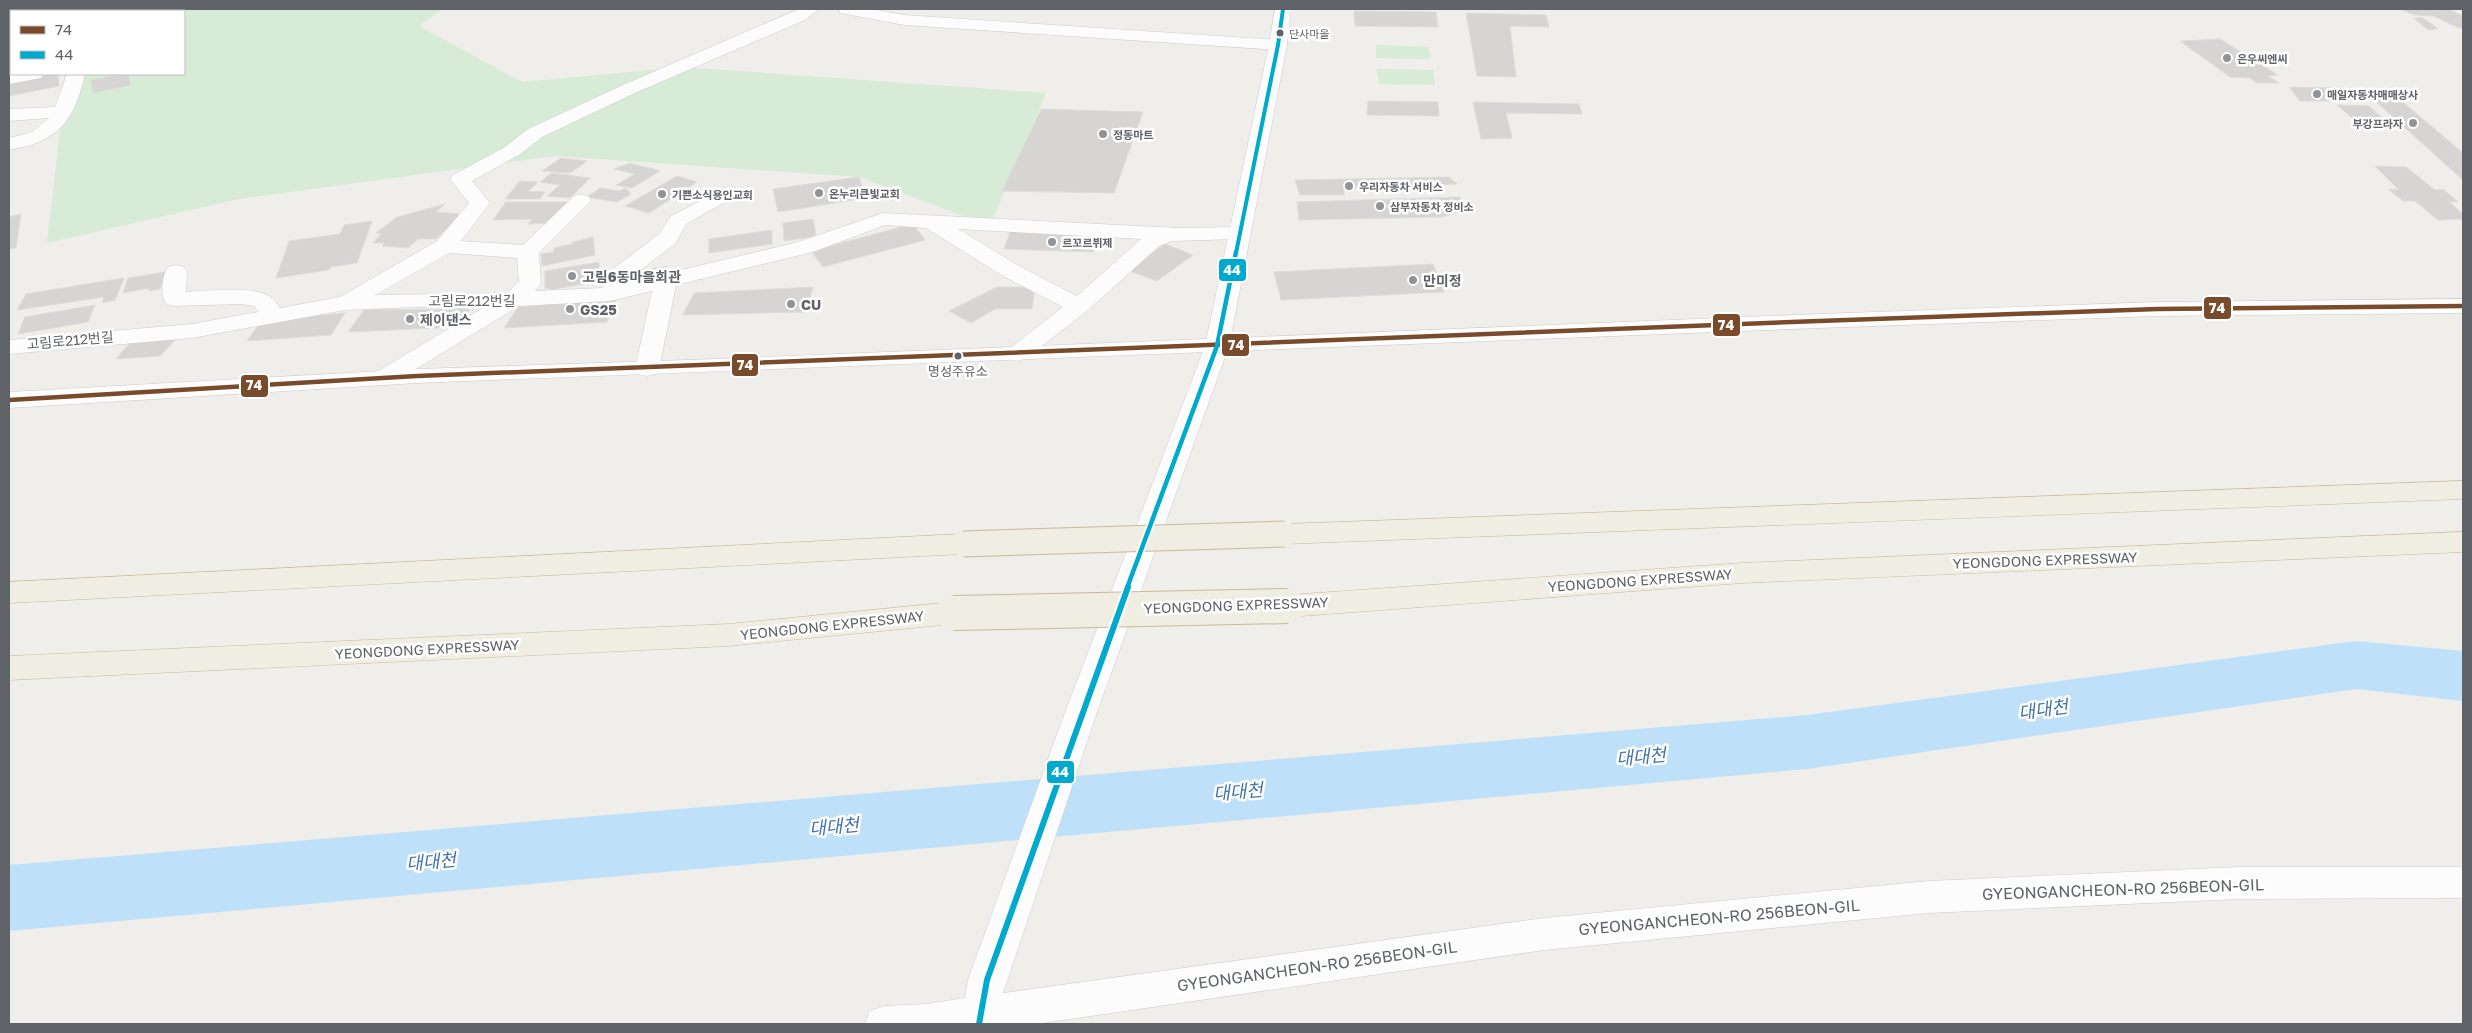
<svg xmlns="http://www.w3.org/2000/svg" width="2472" height="1033" font-family="'Golos Text','Noto Sans KR',sans-serif">
  <style>
    .green { fill: #d8ebd6 }
    .lines { fill: none; stroke-linecap: round; stroke-linejoin: round }
    .river { fill: #bfe0f9; fill-rule: evenodd }
    .building { fill: #d6d5d3; stroke: #deddd9 }
    .minor-casing { stroke: #cbcccc; stroke-width: 1 }
    .tertiary-casing { stroke: #cbcccc; stroke-width: 1 }
    .secondary-casing { stroke: #cacacb; stroke-width: 1 }
    .motorway-casing { stroke: #c8b996; stroke-width: 1 }
    .minor { fill: #fdfcfc; fill-rule: evenodd }
    .tertiary { fill: #fdfcfc; fill-rule: evenodd }
    .secondary { fill: #fdfcfc; fill-rule: evenodd }
    .motorway { fill: #f0ede3; fill-rule: evenodd }
    .motorway-bridge-far1-casing { stroke: #c8b996; stroke-width: 27; stroke-linecap: butt }
    .motorway-bridge-casing { stroke: #c8b996; stroke-width: 36; stroke-linecap: butt }
    .motorway-bridge-far1 { stroke: #f0ede3; stroke-width: 25 }
    .motorway-bridge { stroke: #f0ede3; stroke-width: 34 }
    .bus-1-casing { stroke: #fff; stroke-width: 8 }
    .bus-2-far2-casing { stroke: #fff; stroke-width: 6 }
    .bus-2-far1-casing { stroke: #fff; stroke-width: 8 }
    .bus-2-casing { stroke: #fff; stroke-width: 10 }
    .bus-1 { stroke: #7a4b2a; stroke-width: 4.5 }
    .bus-2-far2 { stroke: #00a9ce; stroke-width: 4 }
    .bus-2-far1 { stroke: #00a9ce; stroke-width: 4.5 }
    .bus-2 { stroke: #00a9ce; stroke-width: 6 }
    .bus-dot { fill: #5f6368; stroke: #fff; stroke-width: 2 }
    .poi-dot { fill: #919496; stroke: #fff; stroke-width: 2 }
    .labels { text-anchor: middle; dominant-baseline: central; stroke-width: 5; stroke-linejoin: round; paint-order: stroke }
    .far-bus-label { font-size: 11px; fill: #5f6368; stroke: #fff; text-anchor: start }
    .far-poi-label { font-size: 11px; font-weight: bold; fill: #5f6368; stroke: #fff; text-anchor: start }
    .bus-label { font-size: 13px; fill: #5f6368; stroke: #fff }
    .poi-label { font-size: 14px; font-weight: bold; fill: #5f6368; stroke: #fff; text-anchor: start }
    .street-label { font-size: 14px; fill: #5f6368; stroke: #fff }
    .near-street-label { font-size: 16px; fill: #5f6368; stroke: #fff }
    .near-water-label { font-size: 18px; font-style: italic; fill: #4174aa; stroke: #fff }
    .line-badge { stroke: #fff; stroke-width: 2 }
    .badge-label { font-size: 14px; text-anchor: middle; font-weight: bold; fill: #fff }
  </style>
  <rect width="100%" height="100%" fill="#efeeea"/>
  <g class="green">
    <polygon points="54,9 443,9 419,26 522,82 683,67 1046,93 990,226 859,177 554,156 239,199 47,243 62,112 74,74 184,74 184,11 55,11"/>
    <polygon points="1376,45 1428,47 1431,59 1376,58"/>
    <polygon points="1377,69 1433,70 1435,85 1379,84"/>
  </g>
  <g class="lines">
    <polygon class="river" points="2356,641 2463,651 2463,701 2356,689 1807,769 9,931 9,865 1807,715"/>
  </g>
  <g class="building">
    <polygon points="2400,9 2448,9 2463,16 2463,27 2459,28 2433,16 2414,15"/>
    <polygon points="1354,11 1436,12 1438,27 1355,26"/>
    <polygon points="1466,13 1546,15 1549,27 1510,26 1516,77 1477,76"/>
    <polygon points="2414,18 2423,18 2438,29 2428,30"/>
    <polygon points="2220,39 2278,75 2268,76 2279,83 2257,83 2250,78 2230,77 2180,41"/>
    <polygon points="47,74 58,74 59,86 9,96 9,82"/>
    <polygon points="123,74 128,74 131,85 93,93 91,80"/>
    <polygon points="2289,87 2332,88 2345,101 2300,101"/>
    <polygon points="2364,91 2391,92 2463,153 2463,180"/>
    <polygon points="1368,101 1438,102 1439,116 1367,115"/>
    <polygon points="1473,102 1579,104 1582,114 1506,113 1512,138 1481,139"/>
    <polygon points="2337,105 2369,106 2387,122 2358,123"/>
    <polygon points="1041,109 1143,112 1114,193 1002,191"/>
    <polygon points="561,158 587,161 570,173 542,171"/>
    <polygon points="630,163 660,171 632,188 616,185 635,174 614,169"/>
    <polygon points="2375,166 2406,167 2435,190 2443,189 2458,202 2449,202 2463,214 2463,219 2438,220 2415,201 2403,201 2388,189 2399,190"/>
    <polygon points="551,173 590,178 570,198 547,196 560,185 540,182"/>
    <polygon points="677,176 697,182 649,213 625,206"/>
    <polygon points="859,177 866,198 778,212 773,189"/>
    <polygon points="1449,177 1457,184 1344,188 1344,195 1300,195 1295,180"/>
    <polygon points="520,181 538,182 528,191 545,192 540,199 505,199"/>
    <polygon points="600,188 619,191 626,188 631,194 617,202 587,197"/>
    <polygon points="1460,197 1465,210 1442,217 1299,220 1297,202"/>
    <polygon points="506,202 568,202 551,223 528,224 532,219 493,220"/>
    <polygon points="445,204 436,212 462,214 436,239 418,239 408,248 382,246 385,243 373,243 381,234 376,233 397,217"/>
    <polygon points="21,214 16,248 9,249 9,217"/>
    <polygon points="813,219 816,236 784,241 783,223"/>
    <polygon points="372,221 357,263 331,267 328,270 276,278 289,241 340,234 344,225"/>
    <polygon points="913,224 925,240 823,267 811,251"/>
    <polygon points="1011,229 1101,234 1093,252 1004,249"/>
    <polygon points="772,230 772,244 709,253 709,239"/>
    <polygon points="593,237 595,255 542,266 541,254 554,252 554,248 572,244 573,242"/>
    <polygon points="1165,244 1193,255 1157,281 1127,270"/>
    <polygon points="599,262 598,281 550,290 550,288 545,289 545,271"/>
    <polygon points="1433,264 1444,292 1281,300 1274,272"/>
    <polygon points="667,266 665,275 632,281 631,272"/>
    <polygon points="166,272 160,289 148,291 149,288 123,293 128,278"/>
    <polygon points="124,278 115,300 102,303 104,297 17,310 26,294"/>
    <polygon points="813,287 806,312 683,315 694,293"/>
    <polygon points="997,287 1035,287 1032,309 995,309 971,323 949,311"/>
    <polygon points="616,299 607,322 504,328 518,307"/>
    <polygon points="95,305 88,322 18,334 25,317"/>
    <polygon points="470,309 457,327 348,332 364,310"/>
    <polygon points="345,313 331,335 247,341 262,320"/>
    <polygon points="176,339 160,356 116,359 130,343"/>
  </g>
  <g class="lines">
    <defs>
      <g id="minor">
        <polygon points="46,9 62,9 63,11 47,11"/>
        <path d="M799,9H819L805,20L635,93L542,137L519,155L472,181L490,203L461,241L523,245L574,196L581,194L588,196L591,200L588,204L539,253L541,284L535,291L602,288L613,269L659,234L671,216L729,186L736,188L739,192L736,196L686,224L676,243L630,278L627,283L798,242L883,213L1178,228L1240,227L1248,228L1251,233L1248,238L1240,239L1172,241L1159,246L1087,311L1025,359L1017,361L1009,359L1005,354L1009,349L1063,307L1003,276L926,228L885,225L813,252L676,285L659,369L656,374L647,376L638,374L635,369L652,291L610,301L519,306L393,383L384,385L375,383L372,378L375,373L483,308L417,307L345,310L192,338L9,354V340L192,324L258,312L254,306L241,304L174,306L166,304C160,296 162,276 168,267L176,265L184,267L187,272L186,292C203,291 256,286 269,296C273,298 277,304 280,308L340,297L437,241L469,203L450,179L453,175L505,147L528,129L623,85ZM958,229L1141,239L1077,296L1019,266ZM449,253L517,258L519,282L507,293L375,295Z"/>
        <polygon points="838,9 871,9 904,15 1278,40 1284,41 1287,45 1284,49 1278,50 904,25 846,14 840,13"/>
        <rect x="9" y="23" width="2" height="10"/>
        <rect x="9" y="49" width="2" height="10"/>
        <polygon points="9,74 11,73 44,74 41,78 9,84"/>
        <path d="M67,74H85C74,122 58,142 9,150V138L32,132L49,118L9,121V109L55,107Z"/>
      </g>
      <polygon id="tertiary" points="1275,9 1291,9 1287,45 1229,346 1095,718 1003,993 1544,918 1929,881 2239,867 2463,867 2463,898 2239,899 1929,913 1544,950 1036,1024 865,1024 870,1011 884,1006 926,1004 965,998 968,980 1063,718 1205,346 1269,45"/>
      <polygon id="secondary" points="2463,299 2463,313 2157,316 1819,328 417,383 9,408 9,392 417,369 716,359 1819,314 2157,302"/>
      <g id="motorway">
        <polygon points="2463,481 2463,499 1285,544 1275,541 1271,534 1275,527 1285,524"/>
        <polygon points="2463,532 2463,552 1742,583 1288,617 1278,614 1273,606 1278,598 1288,595 1742,563"/>
        <polygon points="963,534 973,537 977,544 973,551 963,554 9,603 9,582"/>
        <polygon points="953,602 963,605 968,613 963,621 953,624 728,646 9,680 9,656 728,624"/>
      </g>
    </defs>
    <use href="#minor" class="minor-casing"/>
    <use href="#tertiary" class="tertiary-casing"/>
    <use href="#secondary" class="secondary-casing"/>
    <use href="#motorway" class="motorway-casing"/>
    <use href="#minor" class="minor"/>
    <use href="#tertiary" class="tertiary"/>
    <use href="#secondary" class="secondary"/>
    <use href="#motorway" class="motorway"/>
    <defs>
      <polyline id="motorway-bridge-far1" points="963,544 1285,534"/>
      <polyline id="motorway-bridge" points="953,613 1288,606"/>
    </defs>
    <use href="#motorway-bridge-far1" class="motorway-bridge-far1-casing"/>
    <use href="#motorway-bridge" class="motorway-bridge-casing"/>
    <use href="#motorway-bridge-far1" class="motorway-bridge-far1"/>
    <use href="#motorway-bridge" class="motorway-bridge"/>
    <defs>
      <polyline id="bus-1" points="9,400 417,376 1819,321 2157,309 2463,306"/>
      <polyline id="bus-2-far2" points="1236,253 1278,45 1283,9"/>
      <polyline id="bus-2-far1" points="1127,588 1217,346 1236,252"/>
      <polyline id="bus-2" points="979,1024 987,980 1128,587"/>
    </defs>
    <use href="#bus-1" class="bus-1-casing"/>
    <use href="#bus-2-far2" class="bus-2-far2-casing"/>
    <use href="#bus-2-far1" class="bus-2-far1-casing"/>
    <use href="#bus-2" class="bus-2-casing"/>
    <use href="#bus-1" class="bus-1"/>
    <use href="#bus-2-far2" class="bus-2-far2"/>
    <use href="#bus-2-far1" class="bus-2-far1"/>
    <use href="#bus-2" class="bus-2"/>
  </g>
  <g class="bus-dot">
    <circle cx="1280" cy="33" r="4.5"/>
    <circle cx="958" cy="356" r="4.5"/>
  </g>
  <g class="poi-dot">
    <circle cx="2227" cy="58" r="5"/>
    <circle cx="2317" cy="94" r="5"/>
    <circle cx="2413" cy="123" r="5"/>
    <circle cx="1103" cy="134" r="5"/>
    <circle cx="1349" cy="186" r="5"/>
    <circle cx="819" cy="193" r="5"/>
    <circle cx="662" cy="194" r="5"/>
    <circle cx="1380" cy="206" r="5"/>
    <circle cx="1052" cy="242" r="5"/>
    <circle cx="572" cy="276" r="5"/>
    <circle cx="1413" cy="280" r="5"/>
    <circle cx="791" cy="304" r="5"/>
    <circle cx="570" cy="309" r="5"/>
    <circle cx="410" cy="319" r="5"/>
  </g>
  <g class="labels">
    <g class="far-bus-label">
      <text x="1289" y="33">단사마을</text>
    </g>
    <g class="far-poi-label">
      <text x="2237" y="58">은우씨엔씨</text>
      <text x="2327" y="94">매일자동차매매상사</text>
      <text x="2403" y="123" text-anchor="end">부강프라자</text>
      <text x="1113" y="134">정동마트</text>
      <text x="1359" y="186">우리자동차 서비스</text>
      <text x="829" y="193">온누리큰빛교회</text>
      <text x="672" y="194">기쁜소식용인교회</text>
      <text x="1390" y="206">삼부자동차 정비소</text>
      <text x="1062" y="242">르꼬르뷔제</text>
    </g>
    <g class="bus-label">
      <text x="958" y="371">명성주유소</text>
    </g>
    <g class="poi-label">
      <text x="582" y="276">고림6동마을회관</text>
      <text x="1423" y="280">만미정</text>
      <text x="801" y="304">CU</text>
      <text x="580" y="309">GS25</text>
      <text x="420" y="319">제이댄스</text>
    </g>
    <g class="street-label">
      <text x="472" y="300">고림로212번길</text>
      <text transform="translate(70 340) rotate(-5)">고림로212번길</text>
      <text transform="translate(2045 560) rotate(-2)">YEONGDONG EXPRESSWAY</text>
      <text transform="translate(1640 580) rotate(-4)">YEONGDONG EXPRESSWAY</text>
      <text transform="translate(1236 605) rotate(-2)">YEONGDONG EXPRESSWAY</text>
      <text transform="translate(832 625) rotate(-6)">YEONGDONG EXPRESSWAY</text>
      <text transform="translate(427 649) rotate(-3)">YEONGDONG EXPRESSWAY</text>
    </g>
    <g class="near-street-label">
      <text transform="translate(2123 889) rotate(-2)">GYEONGANCHEON-RO 256BEON-GIL</text>
      <text transform="translate(1719 917) rotate(-5)">GYEONGANCHEON-RO 256BEON-GIL</text>
      <text transform="translate(1317 966) rotate(-8)">GYEONGANCHEON-RO 256BEON-GIL</text>
    </g>
    <g class="near-water-label">
      <text transform="translate(2043 709) rotate(-8)">대대천</text>
      <text transform="translate(1641 756) rotate(-5)">대대천</text>
      <text transform="translate(1238 791) rotate(-5)">대대천</text>
      <text transform="translate(834 826) rotate(-5)">대대천</text>
      <text transform="translate(431 861) rotate(-5)">대대천</text>
    </g>
  </g>
  <g class="line-badge">
    <rect x="1218" y="258" width="29" height="24" rx="5" fill="#00a9ce"/>
    <rect x="2203" y="296" width="29" height="24" rx="5" fill="#7a4b2a"/>
    <rect x="1712" y="313" width="29" height="24" rx="5" fill="#7a4b2a"/>
    <rect x="1221" y="333" width="29" height="24" rx="5" fill="#7a4b2a"/>
    <rect x="731" y="353" width="28" height="24" rx="5" fill="#7a4b2a"/>
    <rect x="240" y="374" width="29" height="24" rx="5" fill="#7a4b2a"/>
    <rect x="1046" y="760" width="29" height="24" rx="5" fill="#00a9ce"/>
  </g>
  <g class="badge-label">
    <text x="1232" y="275">44</text>
    <text x="2217" y="313">74</text>
    <text x="1726" y="330">74</text>
    <text x="1236" y="350">74</text>
    <text x="745" y="370">74</text>
    <text x="254" y="390">74</text>
    <text x="1060" y="777">44</text>
  </g>
  <rect width="2472" height="1033" fill="none" stroke="#5f6368" stroke-width="20"/>
  <rect x="10" y="10" width="175" height="65" fill="#ffffff" stroke="#bfc1c3"/>
  <rect x="20" y="26" width="25" height="8" fill="#7a4b2a" stroke="#bfc1c3"/>
  <text x="55" y="35" font-size="15" fill="#5f6368">74</text>
  <rect x="20" y="51" width="25" height="8" fill="#00a9ce" stroke="#bfc1c3"/>
  <text x="55" y="60" font-size="15" fill="#5f6368">44</text>
</svg>
